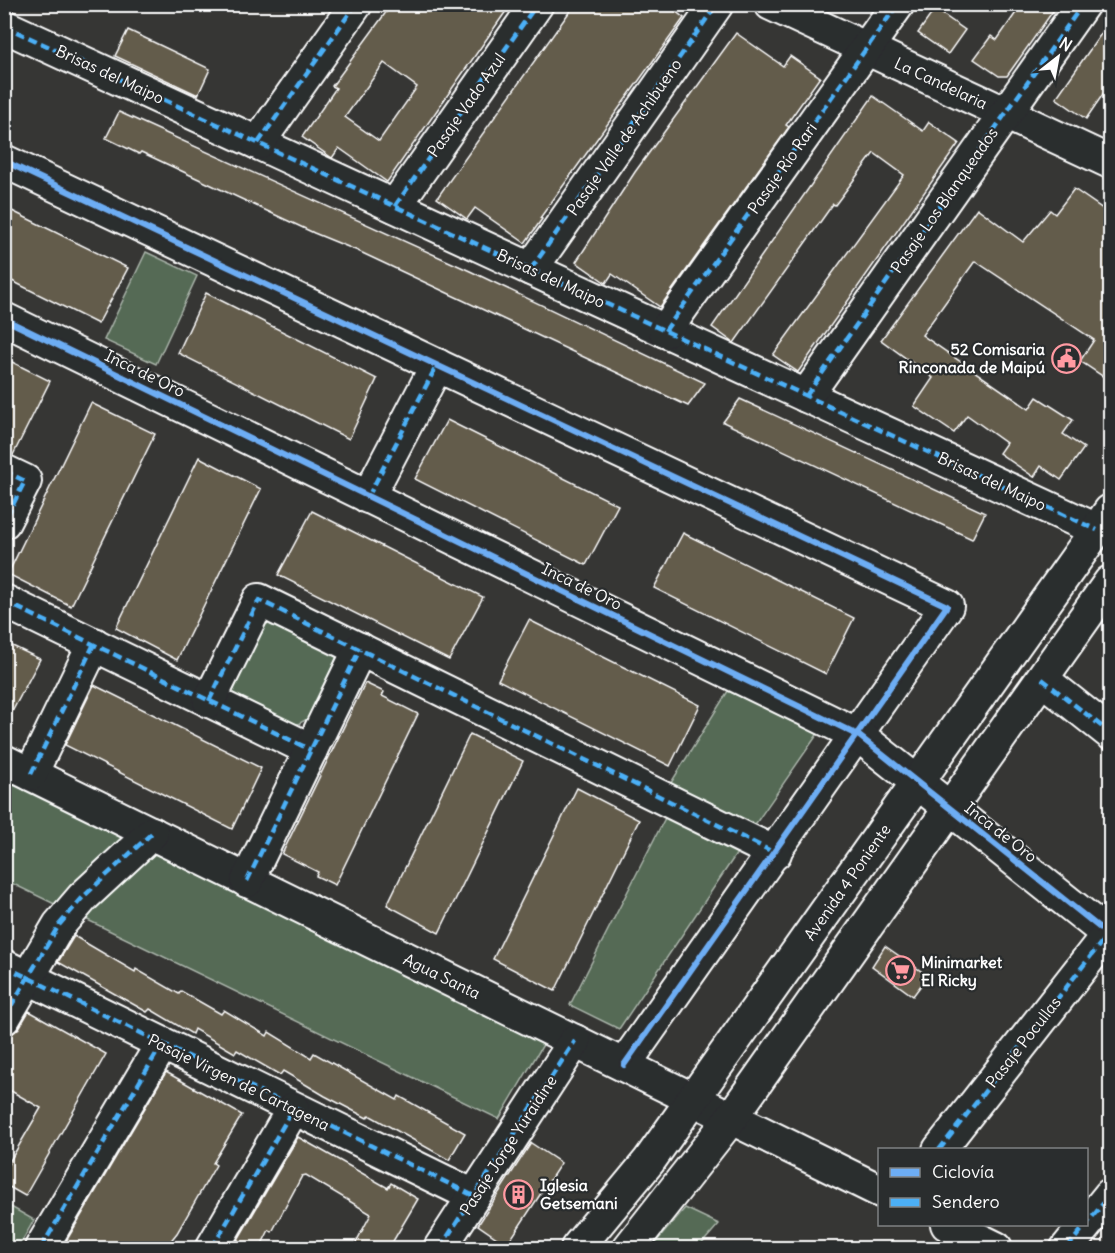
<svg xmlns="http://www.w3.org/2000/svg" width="1115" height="1253" font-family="Delius,sans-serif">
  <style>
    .green { fill: #546a55; stroke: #aab4aa; stroke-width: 1.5 }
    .building { fill: #645b4c; stroke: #fff; stroke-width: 1.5; fill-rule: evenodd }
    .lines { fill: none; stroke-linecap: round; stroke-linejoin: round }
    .minor-casing { stroke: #fff; stroke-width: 36 }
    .minor { stroke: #2a2d2e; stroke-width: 32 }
    .quiet { stroke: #4cb0f7; stroke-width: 4.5; stroke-dasharray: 9 4.5; stroke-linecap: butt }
    .cycleway-casing { stroke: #2a2d2e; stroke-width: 10 }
    .cycleway { stroke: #6dadf4; stroke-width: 6 }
    .labels { text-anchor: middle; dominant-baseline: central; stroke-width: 4.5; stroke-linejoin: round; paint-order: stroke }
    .street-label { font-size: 16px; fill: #fff; stroke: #2a2d2e }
    .poi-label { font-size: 16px; font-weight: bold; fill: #fff; stroke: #2a2d2e; text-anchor: start }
  </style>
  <rect width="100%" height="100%" fill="#363634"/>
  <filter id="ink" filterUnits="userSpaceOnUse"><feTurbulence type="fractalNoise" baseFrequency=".0167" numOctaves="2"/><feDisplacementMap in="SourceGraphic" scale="12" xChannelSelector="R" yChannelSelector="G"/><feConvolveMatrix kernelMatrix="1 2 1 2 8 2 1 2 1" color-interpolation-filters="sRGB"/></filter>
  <g filter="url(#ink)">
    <g class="green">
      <polygon points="146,252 197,276 156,364 104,340"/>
      <polygon points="264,610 341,647 311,717 285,731 222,700"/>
      <polygon points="728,691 819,732 754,826 669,786"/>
      <polygon points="4,778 544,1043 499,1119 5,880"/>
      <polygon points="666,816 739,850 619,1029 570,1005"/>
      <polygon points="4,1203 34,1220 18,1248 5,1248"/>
      <polygon points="685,1208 719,1224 698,1248 651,1248"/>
    </g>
    <g class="building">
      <path d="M392,4H511L387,182L339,148L332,158L302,137L336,88L332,86ZM384,63L417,87L379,141L345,117Z"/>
      <polygon points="575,4 666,4 684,18 540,218 542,219 525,243 475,208 467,219 437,198"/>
      <polygon points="1022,4 1058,4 1007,76 999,76 974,59 991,36 997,40"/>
      <polygon points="935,9 965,30 948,54 918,33"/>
      <polygon points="1110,21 1110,84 1086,119 1056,98"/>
      <polygon points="128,30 210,69 198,95 115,56"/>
      <polygon points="736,33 783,66 790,56 820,77 786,125 789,127 660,307 612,274 606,283 576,262 635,172"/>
      <polygon points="873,96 923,131 929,122 959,143 798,372 773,355 904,175 874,153 835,205 833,204 734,343 712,327"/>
      <polygon points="119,112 470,271 705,383 688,406 358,251 314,233 141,152 139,154 106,138"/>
      <polygon points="1074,189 1110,214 1110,381 1080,361 1094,340 975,261 922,335 1029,409 1037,397 1073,420 1063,434 1084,448 1061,480 1041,466 1034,477 999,453 1006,443 967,415 954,433 914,406 933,378 881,340 977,208 1023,242 1050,210 1055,214"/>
      <polygon points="4,207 128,268 98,324 4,277"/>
      <polygon points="206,293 377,379 349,439 178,353"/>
      <polygon points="4,358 50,381 13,455 4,453"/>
      <polygon points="740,399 985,513 972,539 723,422"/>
      <polygon points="91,403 155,434 71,606 8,574"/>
      <polygon points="447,420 618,505 586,565 415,479"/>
      <polygon points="199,457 261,489 177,660 116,628"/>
      <polygon points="312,511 483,597 449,660 278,575"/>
      <polygon points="683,533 854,618 826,674 654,588"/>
      <polygon points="529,620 700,705 670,766 498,680"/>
      <polygon points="4,642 40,659 4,727"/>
      <polygon points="365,683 384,692 382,696 418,714 335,885 316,876 318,872 282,854"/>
      <polygon points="94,685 261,768 232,829 65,745"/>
      <polygon points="470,734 523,761 439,933 387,905"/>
      <polygon points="577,788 639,820 555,991 493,959"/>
      <polygon points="74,936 135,972 136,969 179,994 181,991 221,1014 224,1010 267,1036 269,1032 311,1058 314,1053 397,1100 399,1096 465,1133 449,1160 369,1115 367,1118 325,1096 283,1071 280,1075 237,1050 235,1053 194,1029 192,1034 150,1009 147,1012 58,962"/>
      <polygon points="885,946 928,976 913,996 872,966"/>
      <polygon points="29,1011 106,1054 25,1196 4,1184 4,1171 41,1108 4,1087 4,1036 13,1033 19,1028"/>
      <polygon points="166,1072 242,1115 213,1163 216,1165 177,1233 165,1248 62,1248"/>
      <polygon points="298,1137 388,1188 391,1183 418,1199 389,1248 353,1248 371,1214 306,1175 302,1176 272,1232 269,1230 260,1248 233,1248"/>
      <polygon points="531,1143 561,1163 507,1245 478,1225"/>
    </g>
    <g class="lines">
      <defs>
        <g id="minor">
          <polyline points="771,4 1110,162"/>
          <polyline points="4,26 1097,530"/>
          <polyline points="258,143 356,4"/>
          <polyline points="4,161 947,606 624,1065"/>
          <polyline points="395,206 537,4"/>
          <polyline points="531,269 717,4"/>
          <polyline points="4,319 858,735 1110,936"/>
          <polyline points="665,331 898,4"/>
          <polyline points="806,396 1083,4"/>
          <polyline points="4,471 25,481 4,522"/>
          <polyline points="368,497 437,365"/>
          <polyline points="4,601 311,750"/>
          <polyline points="1042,679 1110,733"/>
          <polyline points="209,701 259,600 775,853"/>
          <polyline points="4,761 880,1191"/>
          <polyline points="31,774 94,644"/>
          <polyline points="247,881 360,649"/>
          <polyline points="4,966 474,1196"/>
          <polyline points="4,1018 59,925 83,897 152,833"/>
          <polyline points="939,1150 1108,934"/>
          <polyline points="947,1224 996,1248"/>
          <polyline points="41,1248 162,1044"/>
          <polyline points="212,1248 293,1109"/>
          <polyline points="440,1248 575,1041"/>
          <polyline points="577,1248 649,1161 1110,511"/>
          <polyline points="629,1248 731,1118 1110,582"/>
          <polyline points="1067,1248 1110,1195"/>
        </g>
      </defs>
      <use href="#minor" class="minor-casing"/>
      <use href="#minor" class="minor"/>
      <g class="quiet">
        <polyline points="4,26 1097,530"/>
        <polyline points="258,143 356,4"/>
        <polyline points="395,206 537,4"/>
        <polyline points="531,269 717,4"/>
        <polyline points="665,331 898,4"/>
        <polyline points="806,396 1083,4"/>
        <polyline points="4,471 25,481 4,522"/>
        <polyline points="368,497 437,365"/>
        <polyline points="4,601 311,750"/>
        <polyline points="1042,679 1110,733"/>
        <polyline points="209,701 259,600 775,853"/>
        <polyline points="31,774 94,644"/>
        <polyline points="247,881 360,649"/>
        <polyline points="4,966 474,1196"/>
        <polyline points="4,1018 59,925 83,897 152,833"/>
        <polyline points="939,1150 1108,934"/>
        <polyline points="632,1245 639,1248"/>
        <polyline points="41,1248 162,1044"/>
        <polyline points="212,1248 293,1109"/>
        <polyline points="440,1248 575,1041"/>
        <polyline points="1067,1248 1110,1195"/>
      </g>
      <defs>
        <g id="cycleway">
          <polyline points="4,161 947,606 624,1065"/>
          <polyline points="4,319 858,735 1110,936"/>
        </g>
      </defs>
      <use href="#cycleway" class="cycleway-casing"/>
      <use href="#cycleway" class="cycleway"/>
    </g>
  </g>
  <defs>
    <symbol id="civic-ring" viewBox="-11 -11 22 22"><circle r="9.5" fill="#2a2d2e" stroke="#ff9aa2" stroke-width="1.5"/><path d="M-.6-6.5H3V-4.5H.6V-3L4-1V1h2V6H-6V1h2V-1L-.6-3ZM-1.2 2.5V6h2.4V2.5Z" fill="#ff9aa2"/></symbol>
    <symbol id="supermarket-ring" viewBox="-11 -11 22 22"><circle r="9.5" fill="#2a2d2e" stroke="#ff9aa2" stroke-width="1.5"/><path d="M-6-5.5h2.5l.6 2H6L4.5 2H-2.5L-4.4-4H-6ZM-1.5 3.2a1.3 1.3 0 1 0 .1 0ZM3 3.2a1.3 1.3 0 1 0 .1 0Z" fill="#ff9aa2"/></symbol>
    <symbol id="building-ring" viewBox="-11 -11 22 22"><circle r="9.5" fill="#2a2d2e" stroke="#ff9aa2" stroke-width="1.5"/><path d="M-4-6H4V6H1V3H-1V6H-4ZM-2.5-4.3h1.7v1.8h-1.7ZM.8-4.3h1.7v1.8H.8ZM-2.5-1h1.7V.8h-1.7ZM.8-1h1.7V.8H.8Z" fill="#ff9aa2"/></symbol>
  </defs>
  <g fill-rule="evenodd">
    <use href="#civic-ring" x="1050" y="342" width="33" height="33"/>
    <use href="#supermarket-ring" x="884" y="954" width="33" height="33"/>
    <use href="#building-ring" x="502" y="1178" width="33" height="33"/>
  </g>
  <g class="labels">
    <g class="street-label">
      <text transform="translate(110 74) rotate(25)">Brisas del Maipo</text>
      <text transform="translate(941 83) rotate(25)">La Candelaria</text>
      <text transform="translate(466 105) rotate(-55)">Pasaje Vado Azul</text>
      <text transform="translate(624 137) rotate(-55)">Pasaje Valle de Achibueno</text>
      <text transform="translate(782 168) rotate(-55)">Pasaje Río Rari</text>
      <text transform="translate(944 200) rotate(-55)">Pasaje Los Blanqueados</text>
      <text transform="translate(551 278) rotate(25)">Brisas del Maipo</text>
      <text transform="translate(145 373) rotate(26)">Inca de Oro</text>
      <text transform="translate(992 481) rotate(25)">Brisas del Maipo</text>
      <text transform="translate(582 586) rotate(26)">Inca de Oro</text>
      <text transform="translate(1001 832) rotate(38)">Inca de Oro</text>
      <text transform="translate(847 882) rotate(-55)">Avenida 4 Poniente</text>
      <text transform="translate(442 976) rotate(26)">Agua Santa</text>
      <text transform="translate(1023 1042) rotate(-52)">Pasaje Pocullas</text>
      <text transform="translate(239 1082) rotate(26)">Pasaje Virgen de Cartagena</text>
      <text transform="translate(508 1145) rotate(-57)">Pasaje Jorge Yuraidine</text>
    </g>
    <g class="poi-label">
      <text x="1045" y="349" text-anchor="end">52 Comisaria<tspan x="1045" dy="18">Rinconada de Maipú</tspan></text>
      <text x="921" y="962">Minimarket<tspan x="921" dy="18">El Ricky</tspan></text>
      <text x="540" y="1185">Iglesia<tspan x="540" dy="18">Getsemani</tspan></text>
    </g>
  </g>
  <rect width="1115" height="1253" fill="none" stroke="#2a2d2e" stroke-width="24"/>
  <rect x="12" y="12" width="1091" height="1229" fill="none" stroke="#fff" stroke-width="2" filter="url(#ink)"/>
  <rect x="878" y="1148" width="210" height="78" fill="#2a2d2e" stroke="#7f8182" stroke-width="1.5"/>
  <rect x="890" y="1168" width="30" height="9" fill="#6dadf4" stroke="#7f8182" stroke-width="1.5"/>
  <text x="932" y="1178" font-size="18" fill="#ffffff">Ciclovía</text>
  <rect x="890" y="1198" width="30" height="9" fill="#4cb0f7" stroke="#7f8182" stroke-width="1.5"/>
  <text x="932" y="1208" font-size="18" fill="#ffffff">Sendero</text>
  <g transform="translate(1058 57) rotate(31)" stroke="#2a2d2e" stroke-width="4.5" paint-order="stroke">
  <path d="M0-4.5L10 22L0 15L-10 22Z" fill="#ffffff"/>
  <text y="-9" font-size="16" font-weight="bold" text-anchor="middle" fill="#ffffff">N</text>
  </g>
</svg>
